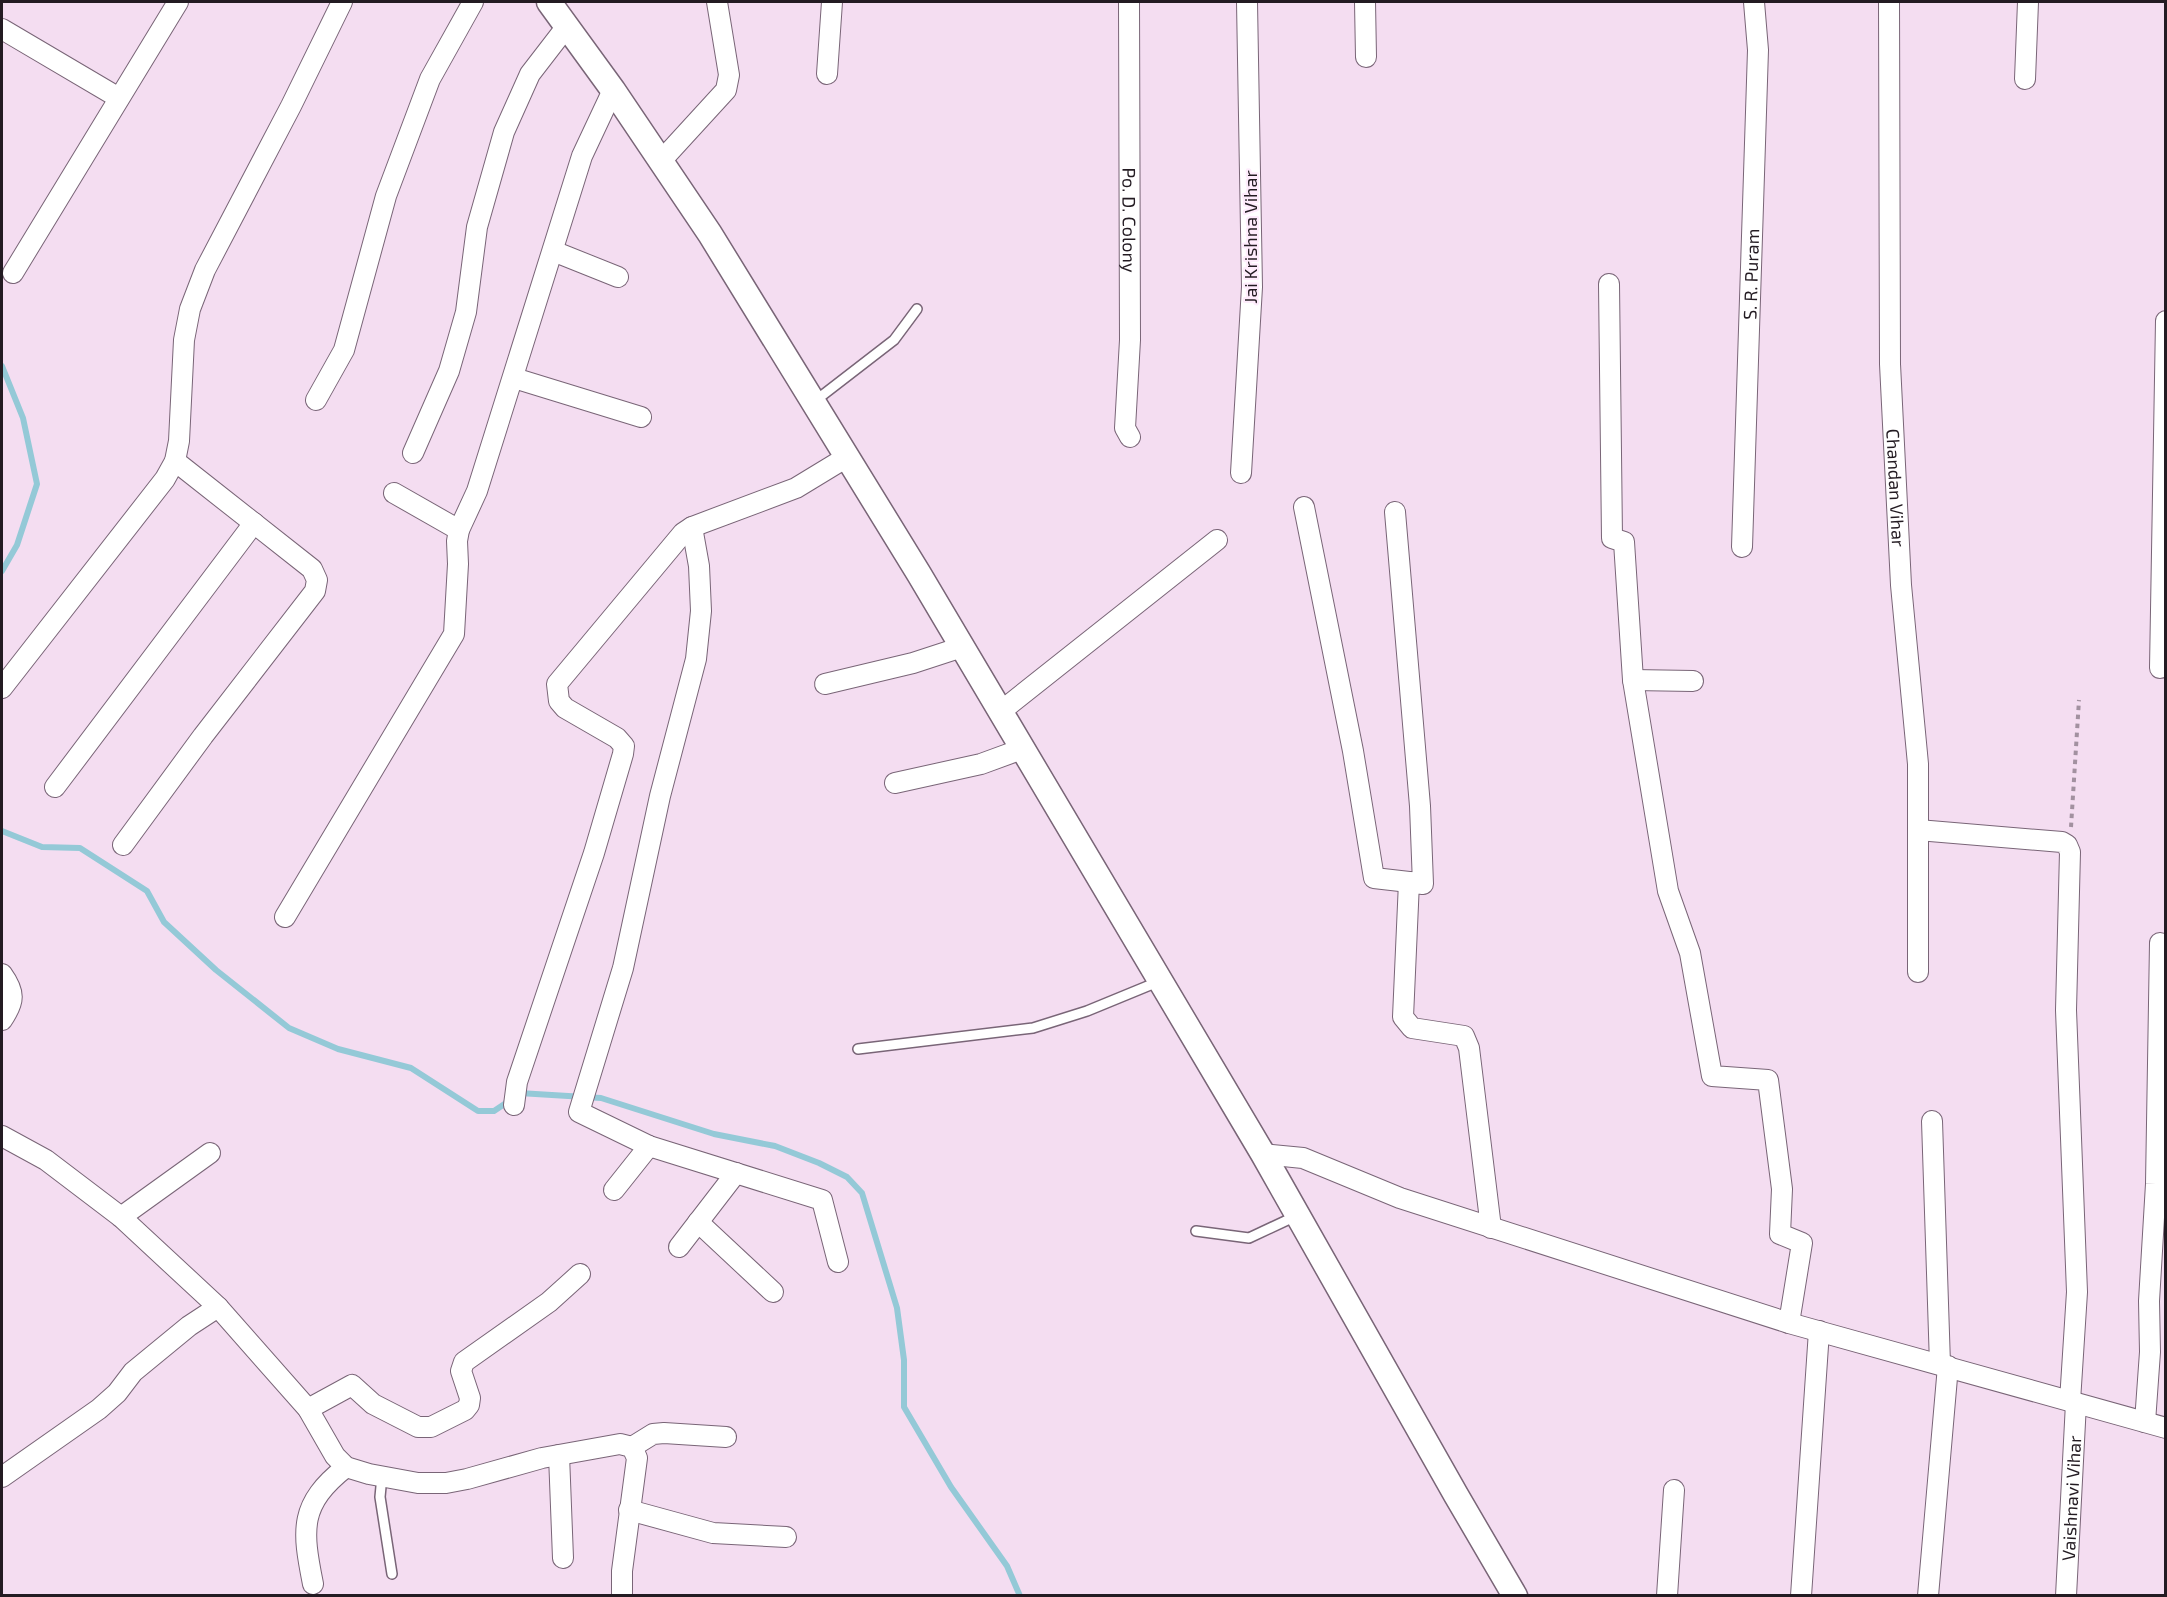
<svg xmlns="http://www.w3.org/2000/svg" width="2167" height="1597" font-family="'Exo 2',sans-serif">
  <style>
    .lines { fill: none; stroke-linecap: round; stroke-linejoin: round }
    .stream { stroke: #94c9d7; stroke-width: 6 }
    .service-casing { stroke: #796577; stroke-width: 12 }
    .minor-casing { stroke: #796577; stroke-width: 22 }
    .tertiary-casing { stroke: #796577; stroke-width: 27 }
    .path { stroke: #a291a0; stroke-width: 4; stroke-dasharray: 4.5 4.5; stroke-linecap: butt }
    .service { stroke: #fff; stroke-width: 9 }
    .minor { stroke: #fff; stroke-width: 20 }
    .tertiary { stroke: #fff; stroke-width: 24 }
    .labels { text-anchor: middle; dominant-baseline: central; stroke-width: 4.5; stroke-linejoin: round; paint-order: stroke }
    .street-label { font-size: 18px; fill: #231b22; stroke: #feecfc }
  </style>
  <rect width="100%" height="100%" fill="#f4ddf1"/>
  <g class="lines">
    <g class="stream">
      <polyline points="2,366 23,418 37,484 17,545 2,571"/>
      <polyline points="2,831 42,847 80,848 147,891 164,922 216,970 289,1028 338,1049 411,1068 478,1111 494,1111 506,1103 508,1097"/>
      <polyline points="519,1093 601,1098 714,1134 775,1146 819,1163 847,1177 862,1193 897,1308 904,1360 904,1407 951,1487 1007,1566 1020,1596"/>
    </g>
    <defs>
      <g id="service">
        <polyline points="815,401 894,340 917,309"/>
        <polyline points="858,1049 1033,1028 1087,1011 1160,981"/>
        <polyline points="1196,1231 1249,1238 1296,1216"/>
        <polyline points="382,1476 380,1497 392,1574"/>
      </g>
      <g id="minor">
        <path id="s1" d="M1129,2L1130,340L1125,428L1130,437"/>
        <polyline points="1365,2 1366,57"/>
        <path id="s2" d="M1889,2L1890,364L1901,585L1918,764V972"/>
        <polyline points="2,29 119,98"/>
        <polyline points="827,74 832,2"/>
        <polyline points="2025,79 2028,2"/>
        <polyline points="661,161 726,90 729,75 717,2"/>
        <polyline points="553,251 618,277"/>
        <polyline points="13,273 178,2"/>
        <polyline points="1609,284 1612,538 1624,542 1633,680 1668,891 1690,953 1712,1076 1768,1080 1782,1189 1780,1234 1802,1243 1789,1323"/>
        <polyline points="514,378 641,417"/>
        <polyline points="316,400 344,350 386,196 430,79 473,2"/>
        <polyline points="413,453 449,371 466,312 477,227 504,132 530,74 567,26"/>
        <polyline points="1241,473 1252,287 1247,2"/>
        <polyline points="394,493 459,530"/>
        <polyline points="1304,507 1353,751 1374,878 1409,882"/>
        <polyline points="1395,512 1420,806 1423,884 1409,882 1403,1017 1412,1028 1464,1036 1469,1048 1491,1228"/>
        <polyline points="692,527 699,566 701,611 696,659 660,796 623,968 579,1112 649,1146 822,1200 838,1262"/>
        <path id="s3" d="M1742,547L1758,50L1754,2"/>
        <polyline points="2160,668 2166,321"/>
        <polyline points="1633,680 1693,681"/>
        <polyline points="825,684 913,663 962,647"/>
        <polyline points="2,688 165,479 175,461 179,441 184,340 190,309 205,270 291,106 342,2"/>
        <polyline points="1000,712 1217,540"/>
        <polyline points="895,783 981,764 1022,749"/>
        <polyline points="55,787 254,523"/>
        <polyline points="1918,830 2062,842 2067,845 2070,852 2066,1010 2077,1292 2070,1401"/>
        <polyline points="123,845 203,736 315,591 317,580 312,569 175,461"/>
        <polyline points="285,917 454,634 458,564 457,541 459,530 477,491 582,156 613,90"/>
        <path d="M2,974C15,992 15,1001 2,1020"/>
        <polyline points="514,1105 517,1082 594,853 623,754 624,746 617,738 565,708 559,701 557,684 683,533 692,527 796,488 847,457"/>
        <polyline points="1932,1121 1940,1364"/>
        <polyline points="2,1136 46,1160 121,1217 218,1307 308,1409 335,1456 346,1467 369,1474 418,1483 446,1483 467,1479 542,1458 620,1444 632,1447 637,1458 622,1571 622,1596"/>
        <polyline points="1263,1154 1303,1158 1400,1198 1789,1323 2166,1428"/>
        <polyline points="614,1190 649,1146"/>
        <polyline points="121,1217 210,1153"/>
        <polyline points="698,1222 773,1292"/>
        <polyline points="679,1247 736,1173"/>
        <polyline points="308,1409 352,1385 373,1404 418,1427 431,1427 465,1410 469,1405 470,1398 461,1371 464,1362 549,1302 580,1274"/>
        <polyline points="2145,1422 2150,1352 2149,1301 2156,1184 2160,943"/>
        <polyline points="632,1447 653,1434 664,1433 726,1437"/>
        <polyline points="559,1455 563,1558"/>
        <polyline points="2,1477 99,1409 117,1393 133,1372 189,1326 218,1307"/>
        <polyline points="629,1510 713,1533 786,1537"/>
        <path d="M313,1584C302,1529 299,1504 346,1467"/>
        <polyline points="1667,1596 1674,1490"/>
        <polyline points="1801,1596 1819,1331"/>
        <polyline points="1928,1596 1948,1366"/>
        <path id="s4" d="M2066,1596L2076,1403"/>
      </g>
      <polyline id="tertiary" points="549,2 613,90 710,234 919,574 1263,1154 1456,1495 1515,1596"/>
    </defs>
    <use href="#service" class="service-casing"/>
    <use href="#minor" class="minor-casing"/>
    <use href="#tertiary" class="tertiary-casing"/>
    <polyline class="path" points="2071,827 2079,700"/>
    <use href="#service" class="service"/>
    <use href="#minor" class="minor"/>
    <use href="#tertiary" class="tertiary"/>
  </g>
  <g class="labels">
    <g class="street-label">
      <text stroke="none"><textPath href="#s1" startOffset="218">Po. D. Colony</textPath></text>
      <text transform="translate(1250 237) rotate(-90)">Jai Krishna Vihar</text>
      <text stroke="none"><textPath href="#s3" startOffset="273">S. R. Puram</textPath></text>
      <text stroke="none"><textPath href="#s2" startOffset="486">Chandan Vihar</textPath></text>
      <text stroke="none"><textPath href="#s4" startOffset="98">Vaishnavi Vihar</textPath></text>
    </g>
  </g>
  <rect width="2167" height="1597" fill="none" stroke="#231b22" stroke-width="6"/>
</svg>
